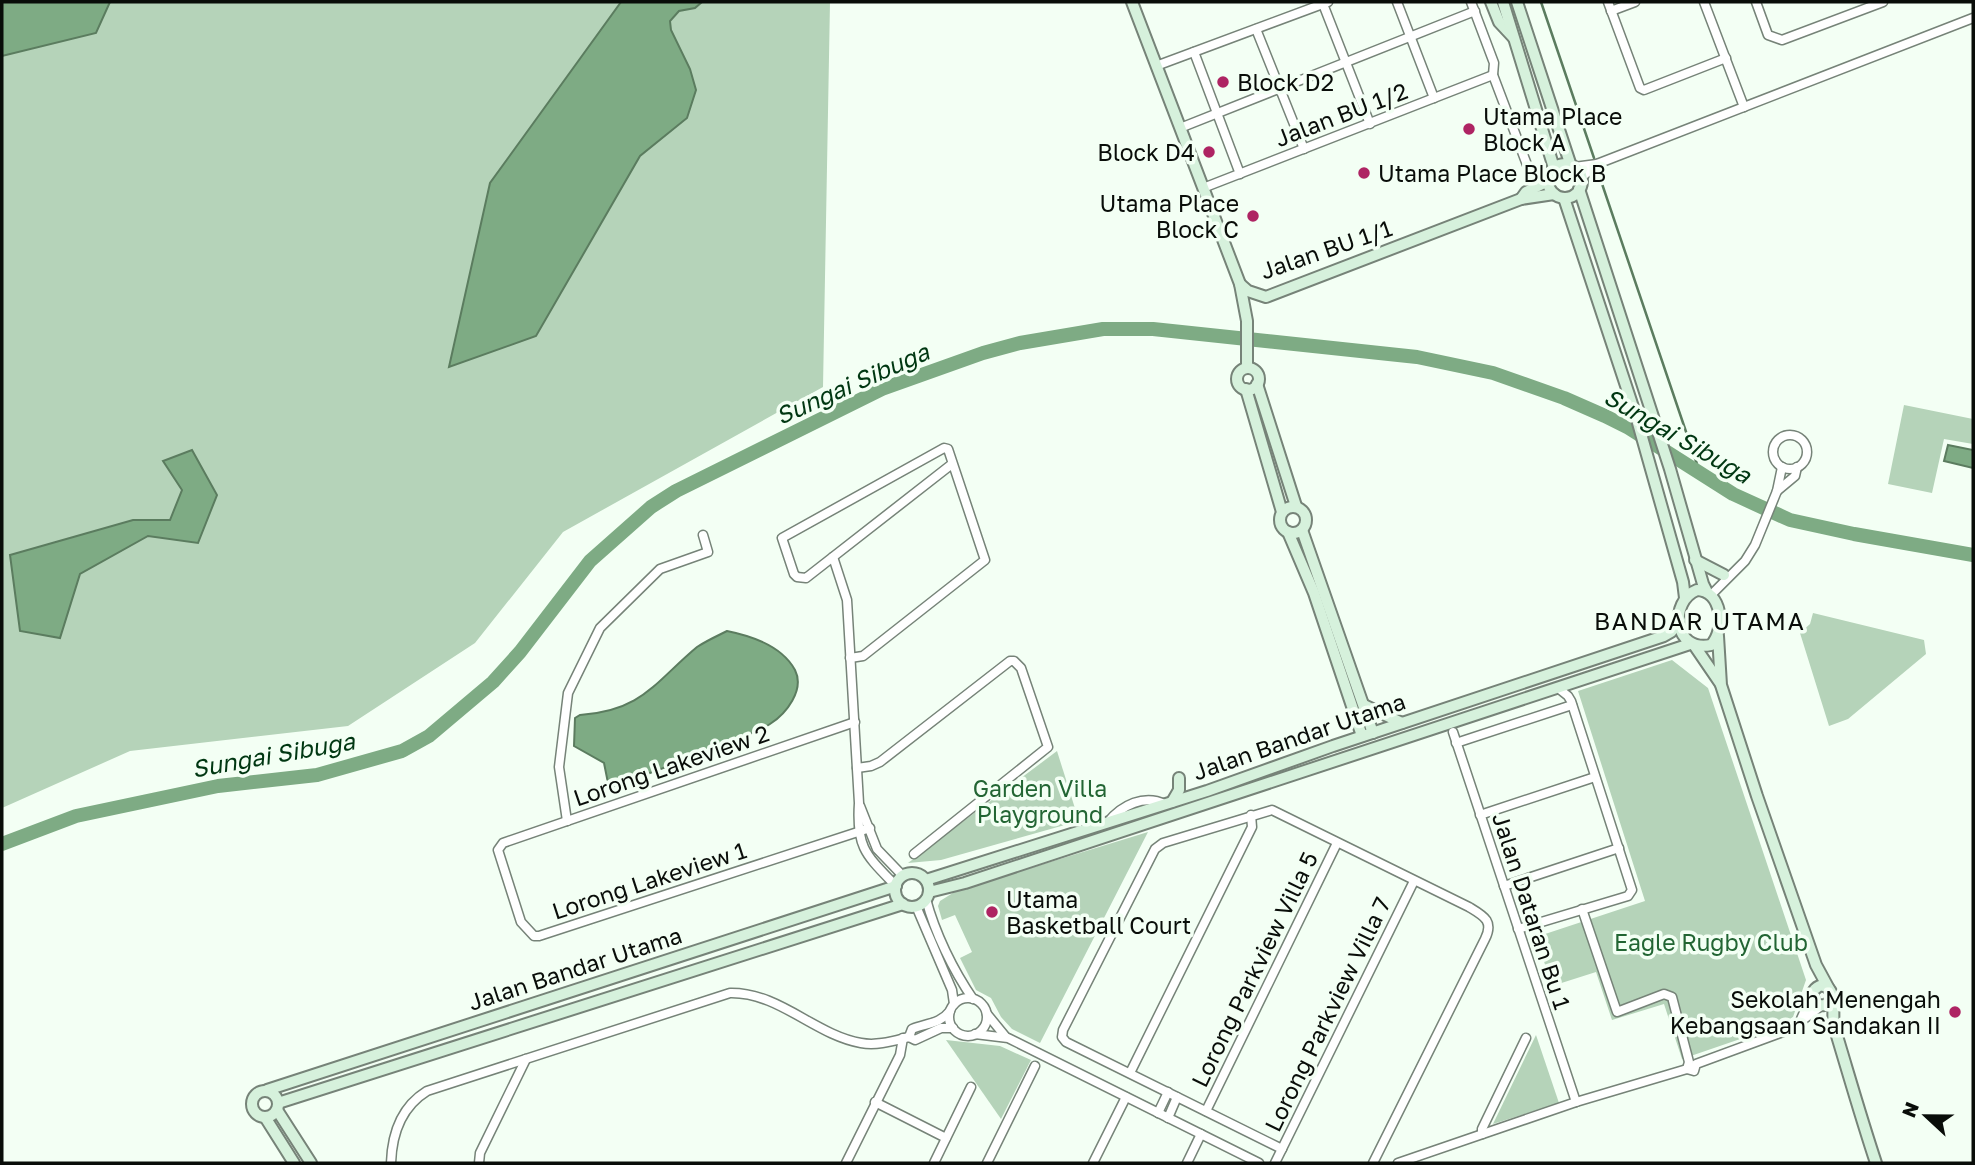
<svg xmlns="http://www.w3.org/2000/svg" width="1975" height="1165" font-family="'Golos Text',sans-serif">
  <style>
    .green { fill: #b5d3b9 }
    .water { fill: #7eab84; stroke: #5b7c5f; stroke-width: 2 }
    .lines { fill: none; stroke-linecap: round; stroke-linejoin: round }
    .stream { stroke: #5b7c5f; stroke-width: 2.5 }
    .river { stroke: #7eab84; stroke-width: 14 }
    .street-casing { stroke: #768378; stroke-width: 11 }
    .secondary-casing { stroke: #768378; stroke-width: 14 }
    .street { stroke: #fff; stroke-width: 8 }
    .secondary { stroke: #d6f1dc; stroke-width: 10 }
    .poi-dot { fill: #ae2463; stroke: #f3fff4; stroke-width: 2.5 }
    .labels { text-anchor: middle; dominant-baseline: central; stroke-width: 7; stroke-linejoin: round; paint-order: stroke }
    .poi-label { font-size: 23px; fill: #090d09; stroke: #f3fff4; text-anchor: start }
    .street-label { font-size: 23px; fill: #090d09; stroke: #f3fff4 }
    .park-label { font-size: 23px; fill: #226533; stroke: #f3fff4 }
    .water-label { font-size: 24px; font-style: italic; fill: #003712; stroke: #f3fff4 }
    .neighbourhood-label { font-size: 24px; letter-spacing: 2px; fill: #090d09; stroke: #f3fff4 }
  </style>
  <rect width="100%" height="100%" fill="#f3fff4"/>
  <g class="green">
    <polygon points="2,2 830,2 823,387 563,532 475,643 348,726 130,751 2,808"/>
    <polygon points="1904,405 1973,419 1973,444 1944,439 1932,493 1888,484"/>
    <polygon points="1813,613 1924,640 1926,654 1848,719 1829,726 1800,633 1810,624"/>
    <polygon points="1672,660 1708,688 1806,980 1793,1017 1778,1026 1682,1059 1664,1004 1612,1020 1596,972 1552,986 1536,937 1645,901 1578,691"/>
    <polygon points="1057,751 1079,821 941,860 908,863"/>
    <polygon points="1148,832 1040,1043 1012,1029 1001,1017 991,998 976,990 960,958 972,952 955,915 942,920 938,906 940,901 956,891"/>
    <polygon points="1536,1035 1559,1103 1493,1124"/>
    <polygon points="946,1040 1000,1046 1031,1060 1001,1119"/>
  </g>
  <g class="water">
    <polygon points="2,2 110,2 96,33 2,56"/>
    <polygon points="621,2 702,2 695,8 679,11 670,21 671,30 690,69 696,90 687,118 640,156 536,336 449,367 490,183"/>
    <polygon points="1948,445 1973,450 1973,468 1944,461"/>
    <polygon points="192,450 217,495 198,543 148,536 80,574 60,638 20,631 10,555 133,520 170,520 182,490 163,461"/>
    <path d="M727,631C752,636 782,646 795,670C805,690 786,714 770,724C760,731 746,735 735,740C694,758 651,772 609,788L604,763L574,746L575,718L580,715C642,711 655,682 697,647C706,641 717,636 727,631Z"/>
  </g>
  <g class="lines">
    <g class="stream">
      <polyline points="1541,2 1594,158"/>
      <polyline points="1598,172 1700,473"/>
    </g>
    <polyline class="river" points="2,844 76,816 218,786 317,775 402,751 429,736 493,682 520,652 590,561 651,507 676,491 882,389 983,353 1020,343 1103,329 1153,329 1417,357 1493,373 1564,398 1605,416 1629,428 1733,494 1790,520 1854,534 1973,555"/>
    <defs>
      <g id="street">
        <polyline points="1397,2 1434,98"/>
        <polyline points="1471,2 1494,63 1493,75 1529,170 1538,185"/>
        <polyline points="1608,2 1640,88 1644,90 1726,58"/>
        <polyline points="1704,2 1744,107"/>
        <polyline points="1756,2 1768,35 1782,40 1883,2"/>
        <polyline points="1323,4 1370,124"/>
        <polyline points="1611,11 1635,2"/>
        <polyline points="1256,29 1304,149"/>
        <polyline points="1194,52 1240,174"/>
        <polyline points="1156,66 1328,2"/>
        <polyline points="1180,128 1475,11"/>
        <polyline points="1574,167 1597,164 1973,18"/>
        <polyline points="1581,178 1597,164"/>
        <polyline points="1203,188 1493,75"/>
        <circle cx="1790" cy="452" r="17"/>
        <polyline points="1777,491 1795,476 1797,467"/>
        <path d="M833,557L847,600L859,803C856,848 866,855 896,886"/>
        <polyline points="1711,595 1745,561 1755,545 1777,491 1782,467"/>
        <polyline points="850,658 863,656 985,560 948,449 944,448 782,538 794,574 797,577 806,578 952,464"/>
        <polyline points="855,722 503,843 498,850 521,922 534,936 539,936 870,828"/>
        <polyline points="1453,732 1576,1102"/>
        <polyline points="1456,743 1572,705"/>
        <polyline points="857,768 871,766 880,762 1010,661 1014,661 1021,668 1048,747 914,854"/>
        <polyline points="860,806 877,849 903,876"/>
        <polyline points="1480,815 1595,777"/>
        <polyline points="567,821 559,767 568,693 600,628 660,569 708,552 703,535"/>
        <path d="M1108,822C1122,805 1144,794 1165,804"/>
        <polyline points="1504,886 1619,848"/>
        <path d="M926,899C935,933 953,970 973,999"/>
        <polyline points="916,906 952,990 954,1004"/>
        <polyline points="1582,909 1617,1012 1664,994 1672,997 1689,1062 1687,1069"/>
        <polyline points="1518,929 1628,896 1632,890 1571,701 1568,696 1558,688"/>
        <circle cx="968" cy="1017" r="19"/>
        <polyline points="987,1014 1005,1036"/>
        <polyline points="1801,1019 1812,994"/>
        <polyline points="975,1034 1008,1038 1259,1163"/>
        <path d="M909,1037L912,1029C927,1023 940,1024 950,1011"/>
        <polyline points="1130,1073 1252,827 1251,815"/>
        <polyline points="875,1102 946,1138"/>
        <polyline points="1206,1111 1337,843"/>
        <polyline points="1158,1113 1168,1092"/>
        <polyline points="1168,1118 1177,1097"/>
        <polyline points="1482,1134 1482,1129 1526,1038"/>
        <path d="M1282,1149L1066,1042L1062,1037L1063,1030L1155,849L1163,843L1272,810L1469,907C1484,916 1494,921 1485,939L1373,1163"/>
        <path d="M391,1163C392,1134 401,1107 427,1091L730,993C779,992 815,1035 861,1043C877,1046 893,1041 909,1037L915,1040L941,1028H953"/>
        <polyline points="479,1163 480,1153 526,1059"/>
        <polyline points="846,1163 900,1055 903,1038"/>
        <polyline points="934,1163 971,1087"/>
        <polyline points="987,1163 1035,1066"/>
        <polyline points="1093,1163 1126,1097"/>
        <polyline points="1187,1163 1201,1134"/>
        <polyline points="1275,1163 1414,881"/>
        <polyline points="1398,1163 1576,1102 1687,1069 1694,1071 1696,1064 1791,1029 1821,1006"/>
      </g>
      <g id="secondary">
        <polyline points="1132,2 1240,284 1247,321 1247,368"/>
        <polyline points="1491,2 1499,22 1513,37"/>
        <polyline points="1503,2 1554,168"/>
        <polyline points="1517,2 1571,166"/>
        <circle cx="1565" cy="181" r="17"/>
        <polyline points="1579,189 1670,469 1703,584 1707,592"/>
        <polyline points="1564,198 1636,416 1683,582 1685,598"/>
        <polyline points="1521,199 1526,192 1548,181"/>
        <polyline points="1240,284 1248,291 1266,297 1521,199 1554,194"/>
        <circle cx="1248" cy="379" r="11"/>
        <polyline points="1257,384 1296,506"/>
        <polyline points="1246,389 1282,512"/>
        <circle cx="1293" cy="520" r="13"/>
        <polyline points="1302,530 1373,733"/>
        <polyline points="1288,532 1314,593 1362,736"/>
        <polyline points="1695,560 1724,575"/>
        <path d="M1697,590C1722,591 1726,629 1711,645C1673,653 1669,601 1697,590Z"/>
        <polyline points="1718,636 1721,685 1757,796 1816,965 1829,989"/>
        <polyline points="1694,645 1720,683"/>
        <polyline points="1364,705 1402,723"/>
        <polyline points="1172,802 1179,790 1179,778"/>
        <circle cx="912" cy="890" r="17"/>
        <polyline points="926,880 1207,791 1333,746 1664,636 1671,632 1680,620"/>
        <polyline points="929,892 965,883 1690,644"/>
        <path d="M1831,999C1828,1006 1821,1007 1815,1003L1812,994C1815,987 1822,982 1829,989C1836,996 1832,1016 1834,1026C1848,1072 1861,1118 1876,1163"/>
        <polyline points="267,1090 896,886"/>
        <circle cx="265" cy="1104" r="13"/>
        <polyline points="278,1103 903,904"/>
        <polyline points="277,1110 311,1163"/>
        <polyline points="265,1117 294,1163"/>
      </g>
    </defs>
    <use href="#street" class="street-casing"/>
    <use href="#secondary" class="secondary-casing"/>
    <use href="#street" class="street"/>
    <use href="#secondary" class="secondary"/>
  </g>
  <g class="poi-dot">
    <circle cx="1223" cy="82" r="7"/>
    <circle cx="1469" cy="129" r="7"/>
    <circle cx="1209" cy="152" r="7"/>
    <circle cx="1364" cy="173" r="7"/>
    <circle cx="1253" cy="216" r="7"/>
    <circle cx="992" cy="912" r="7"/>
    <circle cx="1955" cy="1012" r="7"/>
  </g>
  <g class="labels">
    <g class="poi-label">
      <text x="1237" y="82">Block D2</text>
      <text x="1483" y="116">Utama Place<tspan x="1483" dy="26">Block A</tspan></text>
      <text x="1195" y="152" text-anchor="end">Block D4</text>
      <text x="1378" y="173">Utama Place Block B</text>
      <text x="1239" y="203" text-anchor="end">Utama Place<tspan x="1239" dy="26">Block C</tspan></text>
      <text x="1006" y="899">Utama<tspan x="1006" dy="26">Basketball Court</tspan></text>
      <text x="1941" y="999" text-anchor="end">Sekolah Menengah<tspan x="1941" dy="26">Kebangsaan Sandakan II</tspan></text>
    </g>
    <g class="street-label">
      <text transform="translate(1341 114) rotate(-21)">Jalan BU 1/2</text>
      <text transform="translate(1326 249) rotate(-19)">Jalan BU 1/1</text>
      <text transform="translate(1299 736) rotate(-19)">Jalan Bandar Utama</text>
      <text transform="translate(671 765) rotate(-19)">Lorong Lakeview 2</text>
      <text transform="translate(649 880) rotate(-18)">Lorong Lakeview 1</text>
      <text transform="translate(1532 911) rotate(72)">Jalan Dataran Bu 1</text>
      <text transform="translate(575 968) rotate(-18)">Jalan Bandar Utama</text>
      <text transform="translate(1254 969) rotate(-64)">Lorong Parkview Villa 5</text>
      <text transform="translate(1327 1014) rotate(-64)">Lorong Parkview Villa 7</text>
    </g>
    <g class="park-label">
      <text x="1040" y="788">Garden Villa<tspan x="1040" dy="26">Playground</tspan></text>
      <text x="1711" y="942">Eagle Rugby Club</text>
    </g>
    <g class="water-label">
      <text transform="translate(852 383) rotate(-24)">Sungai Sibuga</text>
      <text transform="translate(1678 435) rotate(30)">Sungai Sibuga</text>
      <text transform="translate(273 754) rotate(-10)">Sungai Sibuga</text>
    </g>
    <g class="neighbourhood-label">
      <text x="1700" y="620">BANDAR UTAMA</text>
    </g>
  </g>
  <rect width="1975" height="1165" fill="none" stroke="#090d09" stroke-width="7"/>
  <g transform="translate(1926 1116) rotate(292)" stroke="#f3fff4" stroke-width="5" paint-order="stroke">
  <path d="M0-5L12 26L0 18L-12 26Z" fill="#090d09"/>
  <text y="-10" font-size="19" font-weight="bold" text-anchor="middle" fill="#090d09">N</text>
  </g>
</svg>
